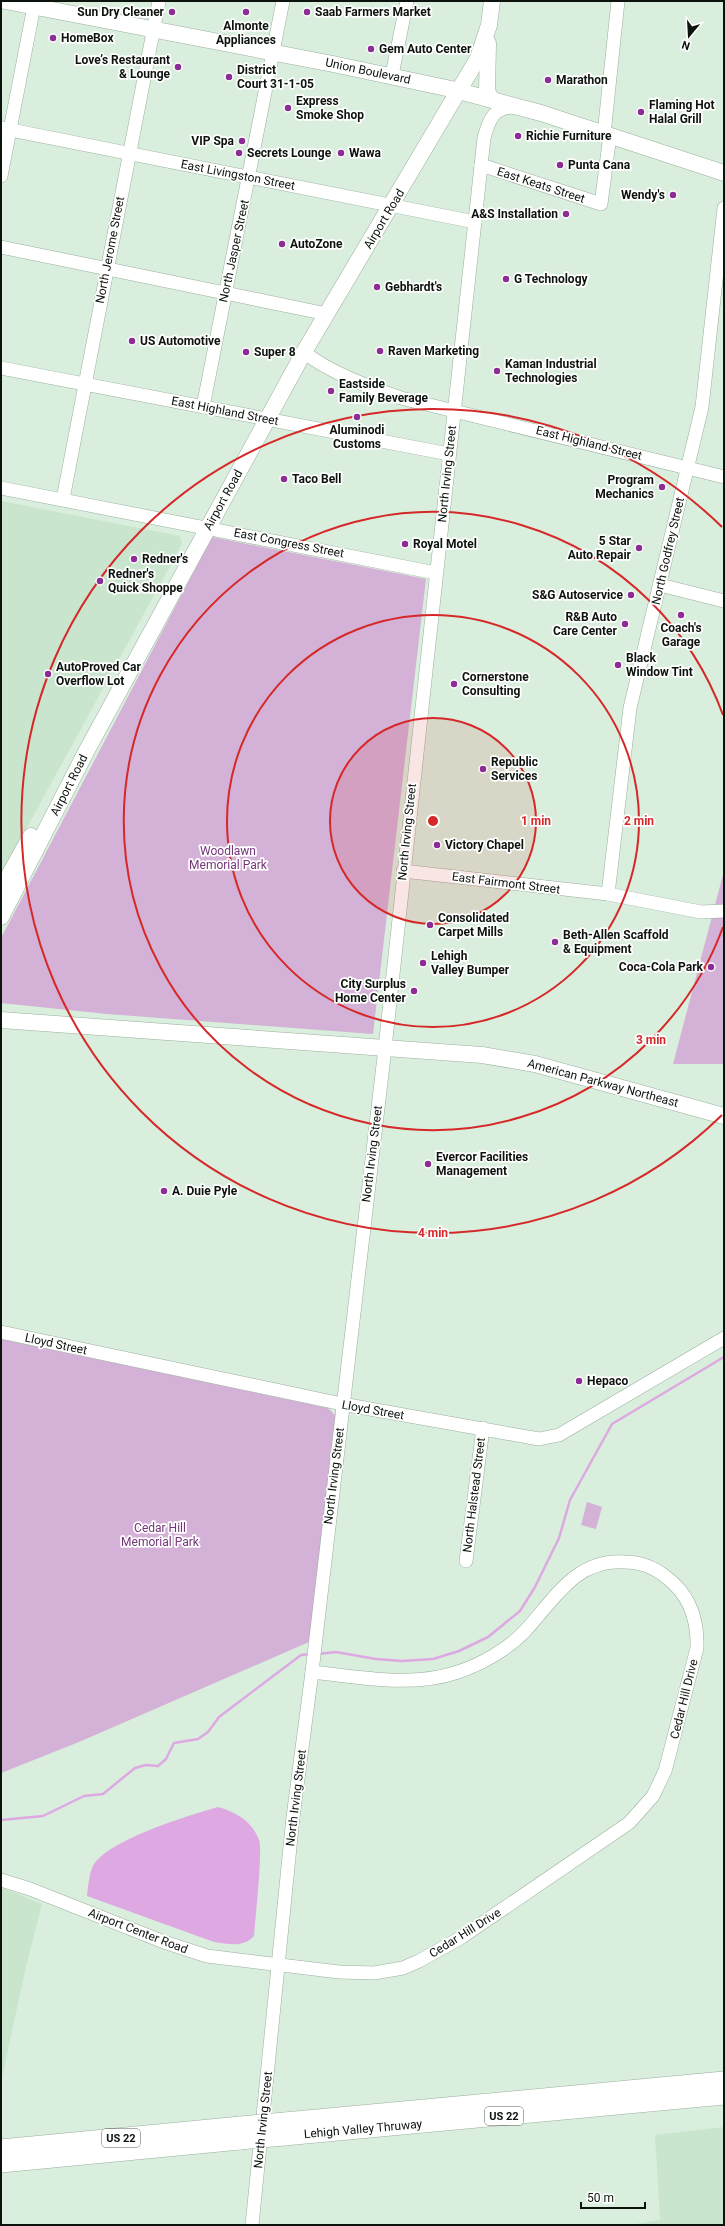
<svg xmlns="http://www.w3.org/2000/svg" width="725" height="2226" font-family="Roboto,sans-serif">
  <style>
    .built { fill: #cae5cd }
    .green { fill: #d4b1d6 }
    .water { fill: #dea9e2 }
    .lines { fill: none; stroke-linecap: round; stroke-linejoin: round }
    .stream { stroke: #dea9e2; stroke-width: 2.5 }
    .minor-casing { stroke: #9baf9d; stroke-width: 14 }
    .major-casing { stroke: #9baf9d; stroke-width: 17 }
    .highway-casing { stroke: #9baf9d; stroke-width: 20 }
    .minor { stroke: #fff; stroke-width: 13 }
    .major { stroke: #fff; stroke-width: 16 }
    .highway { stroke: #fff; stroke-width: 19 }
    .highway-bridge-casing { stroke: #9baf9d; stroke-width: 20; stroke-linecap: butt }
    .highway-bridge { stroke: #fff; stroke-width: 19 }
    .ring { fill: none; stroke: #d62828; stroke-width: 2 }
    .poi-dot { fill: #8c2c95; stroke: #fff; stroke-width: 1.5 }
    .labels { text-anchor: middle; dominant-baseline: central; stroke-width: 3.5; stroke-linejoin: round; paint-order: stroke }
    .shield { fill: #fff; stroke: #555a56; stroke-width: 1 }
    .shield-label { font-size: 11px; font-weight: bold; fill: #0c130d }
    .poi-label { font-size: 12px; font-weight: bold; fill: #0c130d; stroke: #fff; text-anchor: start }
    .street-label { font-size: 12px; fill: #0c130d; stroke: #fff }
    .park-label { font-size: 12px; fill: #74357a; stroke: #fff }
    .centre { fill: #d62828; stroke: #fff; stroke-width: 2 }
    .ring-label { font-size: 12px; text-anchor: middle; font-weight: bold; fill: #d62828; stroke: #fff; stroke-width: 3.5; stroke-linejoin: round; paint-order: stroke }
  </style>
  <rect width="100%" height="100%" fill="#d9eedc"/>
  <g class="built">
    <polygon points="1,501 180,536 182,544 1,875"/>
    <polygon points="1,1887 42,1904 25,1971 1,2082"/>
    <polygon points="724,2127 724,2225 629,2225 660,2220 655,2135"/>
  </g>
  <g class="green">
    <polygon points="212,537 426,579 373,1034 107,1014 1,1003 1,938"/>
    <polygon points="724,871 724,1064 673,1064"/>
    <polygon points="1,1339 328,1408 337,1417 309,1642 79,1742 1,1773"/>
    <polygon points="587,1502 602,1507 596,1529 581,1525"/>
  </g>
  <path class="water" d="M218,1807C236,1812 252,1821 259,1840C263,1849 255,1921 254,1936C243,1948 229,1944 214,1942L87,1896C88,1887 89,1876 92,1868C103,1841 190,1815 218,1807Z"/>
  <g class="lines">
    <g class="stream">
      <polyline points="318,1654 336,1652 376,1659 402,1661 433,1659 459,1651 488,1637 520,1611 535,1587 559,1538 570,1500 612,1424 724,1357"/>
      <polyline points="1,1820 43,1816 84,1796 103,1794 135,1768 146,1765 158,1766 166,1759 174,1743 198,1739 208,1732 219,1717 301,1655 311,1654"/>
    </g>
    <defs>
      <g id="minor">
        <polyline points="392,75 407,1"/>
        <polyline points="1,128 475,222"/>
        <polyline points="604,134 618,1"/>
        <polyline points="481,165 601,204 610,135"/>
        <polyline points="1,176 35,1"/>
        <polyline points="1,247 327,314"/>
        <path d="M304,352C327,371 372,389 401,398L724,477"/>
        <polyline points="1,368 449,454"/>
        <polyline points="203,407 283,1"/>
        <polyline points="1,488 436,573"/>
        <polyline points="63,499 159,1"/>
        <polyline points="660,585 724,601"/>
        <polyline points="403,871 608,894 701,912 724,911"/>
        <polyline points="608,894 630,708 702,407 724,208"/>
        <polyline points="1,1332 342,1404 539,1439 559,1435 724,1338"/>
        <polyline points="466,1561 483,1428"/>
        <path d="M1,1880L30,1889L164,1942L207,1956L339,1972L374,1973L403,1968L419,1961L462,1937L629,1823L653,1796L665,1771L697,1648C698,1619 689,1594 666,1577C654,1567 639,1562 624,1562C575,1559 554,1600 525,1631C508,1649 482,1664 458,1672C411,1688 360,1677 312,1672"/>
        <path d="M252,2225L293,1817L312,1672L385,1048L484,138C489,119 494,107 515,107"/>
      </g>
      <g id="major">
        <polyline points="5,1 333,64 451,89 541,113 724,173"/>
        <polyline points="488,43 487,92 492,99"/>
        <polyline points="1,890 31,836"/>
        <polyline points="1,917 87,750 304,352 478,58 489,25 492,1"/>
        <polyline points="1,1020 482,1055 535,1064 724,1116"/>
      </g>
      <g id="highway">
        <polyline points="285,2122 724,2081"/>
        <polyline points="284,2136 724,2095"/>
        <polyline points="1,2149 241,2126"/>
        <polyline points="1,2163 240,2140"/>
      </g>
    </defs>
    <use href="#minor" class="minor-casing"/>
    <use href="#major" class="major-casing"/>
    <use href="#highway" class="highway-casing"/>
    <use href="#minor" class="minor"/>
    <use href="#major" class="major"/>
    <use href="#highway" class="highway"/>
    <defs>
      <g id="highway-bridge">
        <polyline points="241,2126 285,2122"/>
        <polyline points="240,2140 284,2136"/>
      </g>
    </defs>
    <use href="#highway-bridge" class="highway-bridge-casing"/>
    <use href="#highway-bridge" class="highway-bridge"/>
  </g>
  <circle cx="433" cy="821" r="103" fill="#d62828" fill-opacity=".12"/>
  <g class="ring">
    <circle cx="433" cy="821" r="103"/>
    <circle cx="433" cy="821" r="206"/>
    <path d="M723 927A309 309 0 1 1 723 715"/>
    <path d="M722 1115A412 412 0 1 1 722 527"/>
  </g>
  <g class="poi-dot">
    <circle cx="172" cy="12" r="4"/>
    <circle cx="246" cy="12" r="4"/>
    <circle cx="307" cy="12" r="4"/>
    <circle cx="53" cy="38" r="4"/>
    <circle cx="371" cy="49" r="4"/>
    <circle cx="178" cy="67" r="4"/>
    <circle cx="229" cy="77" r="4"/>
    <circle cx="548" cy="80" r="4"/>
    <circle cx="288" cy="108" r="4"/>
    <circle cx="641" cy="112" r="4"/>
    <circle cx="518" cy="136" r="4"/>
    <circle cx="242" cy="141" r="4"/>
    <circle cx="239" cy="153" r="4"/>
    <circle cx="341" cy="153" r="4"/>
    <circle cx="560" cy="165" r="4"/>
    <circle cx="673" cy="195" r="4"/>
    <circle cx="566" cy="214" r="4"/>
    <circle cx="282" cy="244" r="4"/>
    <circle cx="506" cy="279" r="4"/>
    <circle cx="377" cy="287" r="4"/>
    <circle cx="132" cy="341" r="4"/>
    <circle cx="380" cy="351" r="4"/>
    <circle cx="246" cy="352" r="4"/>
    <circle cx="497" cy="371" r="4"/>
    <circle cx="331" cy="391" r="4"/>
    <circle cx="357" cy="417" r="4"/>
    <circle cx="284" cy="479" r="4"/>
    <circle cx="662" cy="487" r="4"/>
    <circle cx="405" cy="544" r="4"/>
    <circle cx="639" cy="548" r="4"/>
    <circle cx="134" cy="559" r="4"/>
    <circle cx="100" cy="581" r="4"/>
    <circle cx="631" cy="595" r="4"/>
    <circle cx="681" cy="615" r="4"/>
    <circle cx="625" cy="624" r="4"/>
    <circle cx="618" cy="665" r="4"/>
    <circle cx="48" cy="674" r="4"/>
    <circle cx="454" cy="684" r="4"/>
    <circle cx="483" cy="769" r="4"/>
    <circle cx="437" cy="845" r="4"/>
    <circle cx="430" cy="925" r="4"/>
    <circle cx="555" cy="942" r="4"/>
    <circle cx="423" cy="963" r="4"/>
    <circle cx="711" cy="967" r="4"/>
    <circle cx="414" cy="991" r="4"/>
    <circle cx="428" cy="1164" r="4"/>
    <circle cx="164" cy="1191" r="4"/>
    <circle cx="579" cy="1381" r="4"/>
  </g>
  <g class="labels">
    <g class="shield">
      <rect x="485" y="2107" width="38" height="18" rx="3"/>
      <rect x="102" y="2129" width="38" height="18" rx="3"/>
    </g>
    <g class="shield-label">
      <text x="504" y="2116">US 22</text>
      <text x="121" y="2138">US 22</text>
    </g>
    <g class="poi-label">
      <text x="164" y="12" text-anchor="end">Sun Dry Cleaner</text>
      <text x="315" y="12">Saab Farmers Market</text>
      <text x="246" y="26" text-anchor="middle">Almonte<tspan x="246" dy="14">Appliances</tspan></text>
      <text x="61" y="38">HomeBox</text>
      <text x="379" y="49">Gem Auto Center</text>
      <text x="170" y="60" text-anchor="end">Love’s Restaurant<tspan x="170" dy="14">&amp; Lounge</tspan></text>
      <text x="237" y="70">District<tspan x="237" dy="14">Court 31-1-05</tspan></text>
      <text x="556" y="80">Marathon</text>
      <text x="296" y="101">Express<tspan x="296" dy="14">Smoke Shop</tspan></text>
      <text x="649" y="105">Flaming Hot<tspan x="649" dy="14">Halal Grill</tspan></text>
      <text x="526" y="136">Richie Furniture</text>
      <text x="234" y="141" text-anchor="end">VIP Spa</text>
      <text x="247" y="153">Secrets Lounge</text>
      <text x="349" y="153">Wawa</text>
      <text x="568" y="165">Punta Cana</text>
      <text x="665" y="195" text-anchor="end">Wendy's</text>
      <text x="558" y="214" text-anchor="end">A&amp;S Installation</text>
      <text x="290" y="244">AutoZone</text>
      <text x="514" y="279">G Technology</text>
      <text x="385" y="287">Gebhardt's</text>
      <text x="140" y="341">US Automotive</text>
      <text x="388" y="351">Raven Marketing</text>
      <text x="254" y="352">Super 8</text>
      <text x="505" y="364">Kaman Industrial<tspan x="505" dy="14">Technologies</tspan></text>
      <text x="339" y="384">Eastside<tspan x="339" dy="14">Family Beverage</tspan></text>
      <text x="357" y="430" text-anchor="middle">Aluminodi<tspan x="357" dy="14">Customs</tspan></text>
      <text x="292" y="479">Taco Bell</text>
      <text x="654" y="480" text-anchor="end">Program<tspan x="654" dy="14">Mechanics</tspan></text>
      <text x="631" y="541" text-anchor="end">5 Star<tspan x="631" dy="14">Auto Repair</tspan></text>
      <text x="413" y="544">Royal Motel</text>
      <text x="142" y="559">Redner's</text>
      <text x="108" y="574">Redner's<tspan x="108" dy="14">Quick Shoppe</tspan></text>
      <text x="623" y="595" text-anchor="end">S&amp;G Autoservice</text>
      <text x="617" y="617" text-anchor="end">R&amp;B Auto<tspan x="617" dy="14">Care Center</tspan></text>
      <text x="681" y="628" text-anchor="middle">Coach's<tspan x="681" dy="14">Garage</tspan></text>
      <text x="626" y="658">Black<tspan x="626" dy="14">Window Tint</tspan></text>
      <text x="56" y="667">AutoProved Car<tspan x="56" dy="14">Overflow Lot</tspan></text>
      <text x="462" y="677">Cornerstone<tspan x="462" dy="14">Consulting</tspan></text>
      <text x="491" y="762">Republic<tspan x="491" dy="14">Services</tspan></text>
      <text x="445" y="845">Victory Chapel</text>
      <text x="438" y="918">Consolidated<tspan x="438" dy="14">Carpet Mills</tspan></text>
      <text x="563" y="935">Beth-Allen Scaffold<tspan x="563" dy="14">&amp; Equipment</tspan></text>
      <text x="431" y="956">Lehigh<tspan x="431" dy="14">Valley Bumper</tspan></text>
      <text x="703" y="967" text-anchor="end">Coca-Cola Park</text>
      <text x="406" y="984" text-anchor="end">City Surplus<tspan x="406" dy="14">Home Center</tspan></text>
      <text x="436" y="1157">Evercor Facilities<tspan x="436" dy="14">Management</tspan></text>
      <text x="172" y="1191">A. Duie Pyle</text>
      <text x="587" y="1381">Hepaco</text>
    </g>
    <g class="street-label">
      <text transform="translate(368 71) rotate(12)">Union Boulevard</text>
      <text transform="translate(238 175) rotate(11)">East Livingston Street</text>
      <text transform="translate(541 185) rotate(18)">East Keats Street</text>
      <text transform="translate(384 219) rotate(-59)">Airport Road</text>
      <text transform="translate(110 250) rotate(-79)">North Jerome Street</text>
      <text transform="translate(234 251) rotate(-78)">North Jasper Street</text>
      <text transform="translate(225 411) rotate(11)">East Highland Street</text>
      <text transform="translate(589 443) rotate(14)">East Highland Street</text>
      <text transform="translate(447 474) rotate(-84)">North Irving Street</text>
      <text transform="translate(223 500) rotate(-61)">Airport Road</text>
      <text transform="translate(289 543) rotate(11)">East Congress Street</text>
      <text transform="translate(668 551) rotate(-77)">North Godfrey Street</text>
      <text transform="translate(69 785) rotate(-63)">Airport Road</text>
      <text transform="translate(407 832) rotate(-84)">North Irving Street</text>
      <text transform="translate(506 883) rotate(7)">East Fairmont Street</text>
      <text transform="translate(603 1083) rotate(15)">American Parkway Northeast</text>
      <text transform="translate(372 1154) rotate(-83)">North Irving Street</text>
      <text transform="translate(56 1344) rotate(12)">Lloyd Street</text>
      <text transform="translate(373 1410) rotate(10)">Lloyd Street</text>
      <text transform="translate(334 1476) rotate(-83)">North Irving Street</text>
      <text transform="translate(474 1495) rotate(-83)">North Halstead Street</text>
      <text transform="translate(684 1699) rotate(-76)">Cedar Hill Drive</text>
      <text transform="translate(296 1798) rotate(-83)">North Irving Street</text>
      <text transform="translate(138 1931) rotate(21)">Airport Center Road</text>
      <text transform="translate(465 1933) rotate(-32)">Cedar Hill Drive</text>
      <text transform="translate(263 2120) rotate(-84)">North Irving Street</text>
      <text transform="translate(363 2129) rotate(-5)">Lehigh Valley Thruway</text>
    </g>
    <g class="park-label">
      <text x="228" y="851">Woodlawn<tspan x="228" dy="14">Memorial Park</tspan></text>
      <text x="160" y="1528">Cedar Hill<tspan x="160" dy="14">Memorial Park</tspan></text>
    </g>
  </g>
  <circle cx="433" cy="821" r="6" class="centre"/>
  <g class="ring-label">
    <text x="536" y="825">1 min</text>
    <text x="639" y="825">2 min</text>
    <text x="651" y="1044">3 min</text>
    <text x="433" y="1237">4 min</text>
  </g>
  <rect width="725" height="2226" fill="none" stroke="#0c130d" stroke-width="4"/>
  <g transform="translate(689 36) rotate(198)" stroke="#ffffff" stroke-width="3" paint-order="stroke">
  <path d="M0-3L7 15L0 10L-7 15Z" fill="#0c130d"/>
  <text y="-6" font-size="11" font-weight="bold" text-anchor="middle" fill="#0c130d">N</text>
  </g>
  <path d="M581 2202v6h64v-6" fill="none" stroke="#0c130d" stroke-width="2"/>
  <text x="587" y="2202" font-size="12" fill="#0c130d" stroke="#ffffff" stroke-width="3" paint-order="stroke">50 m</text>
</svg>
